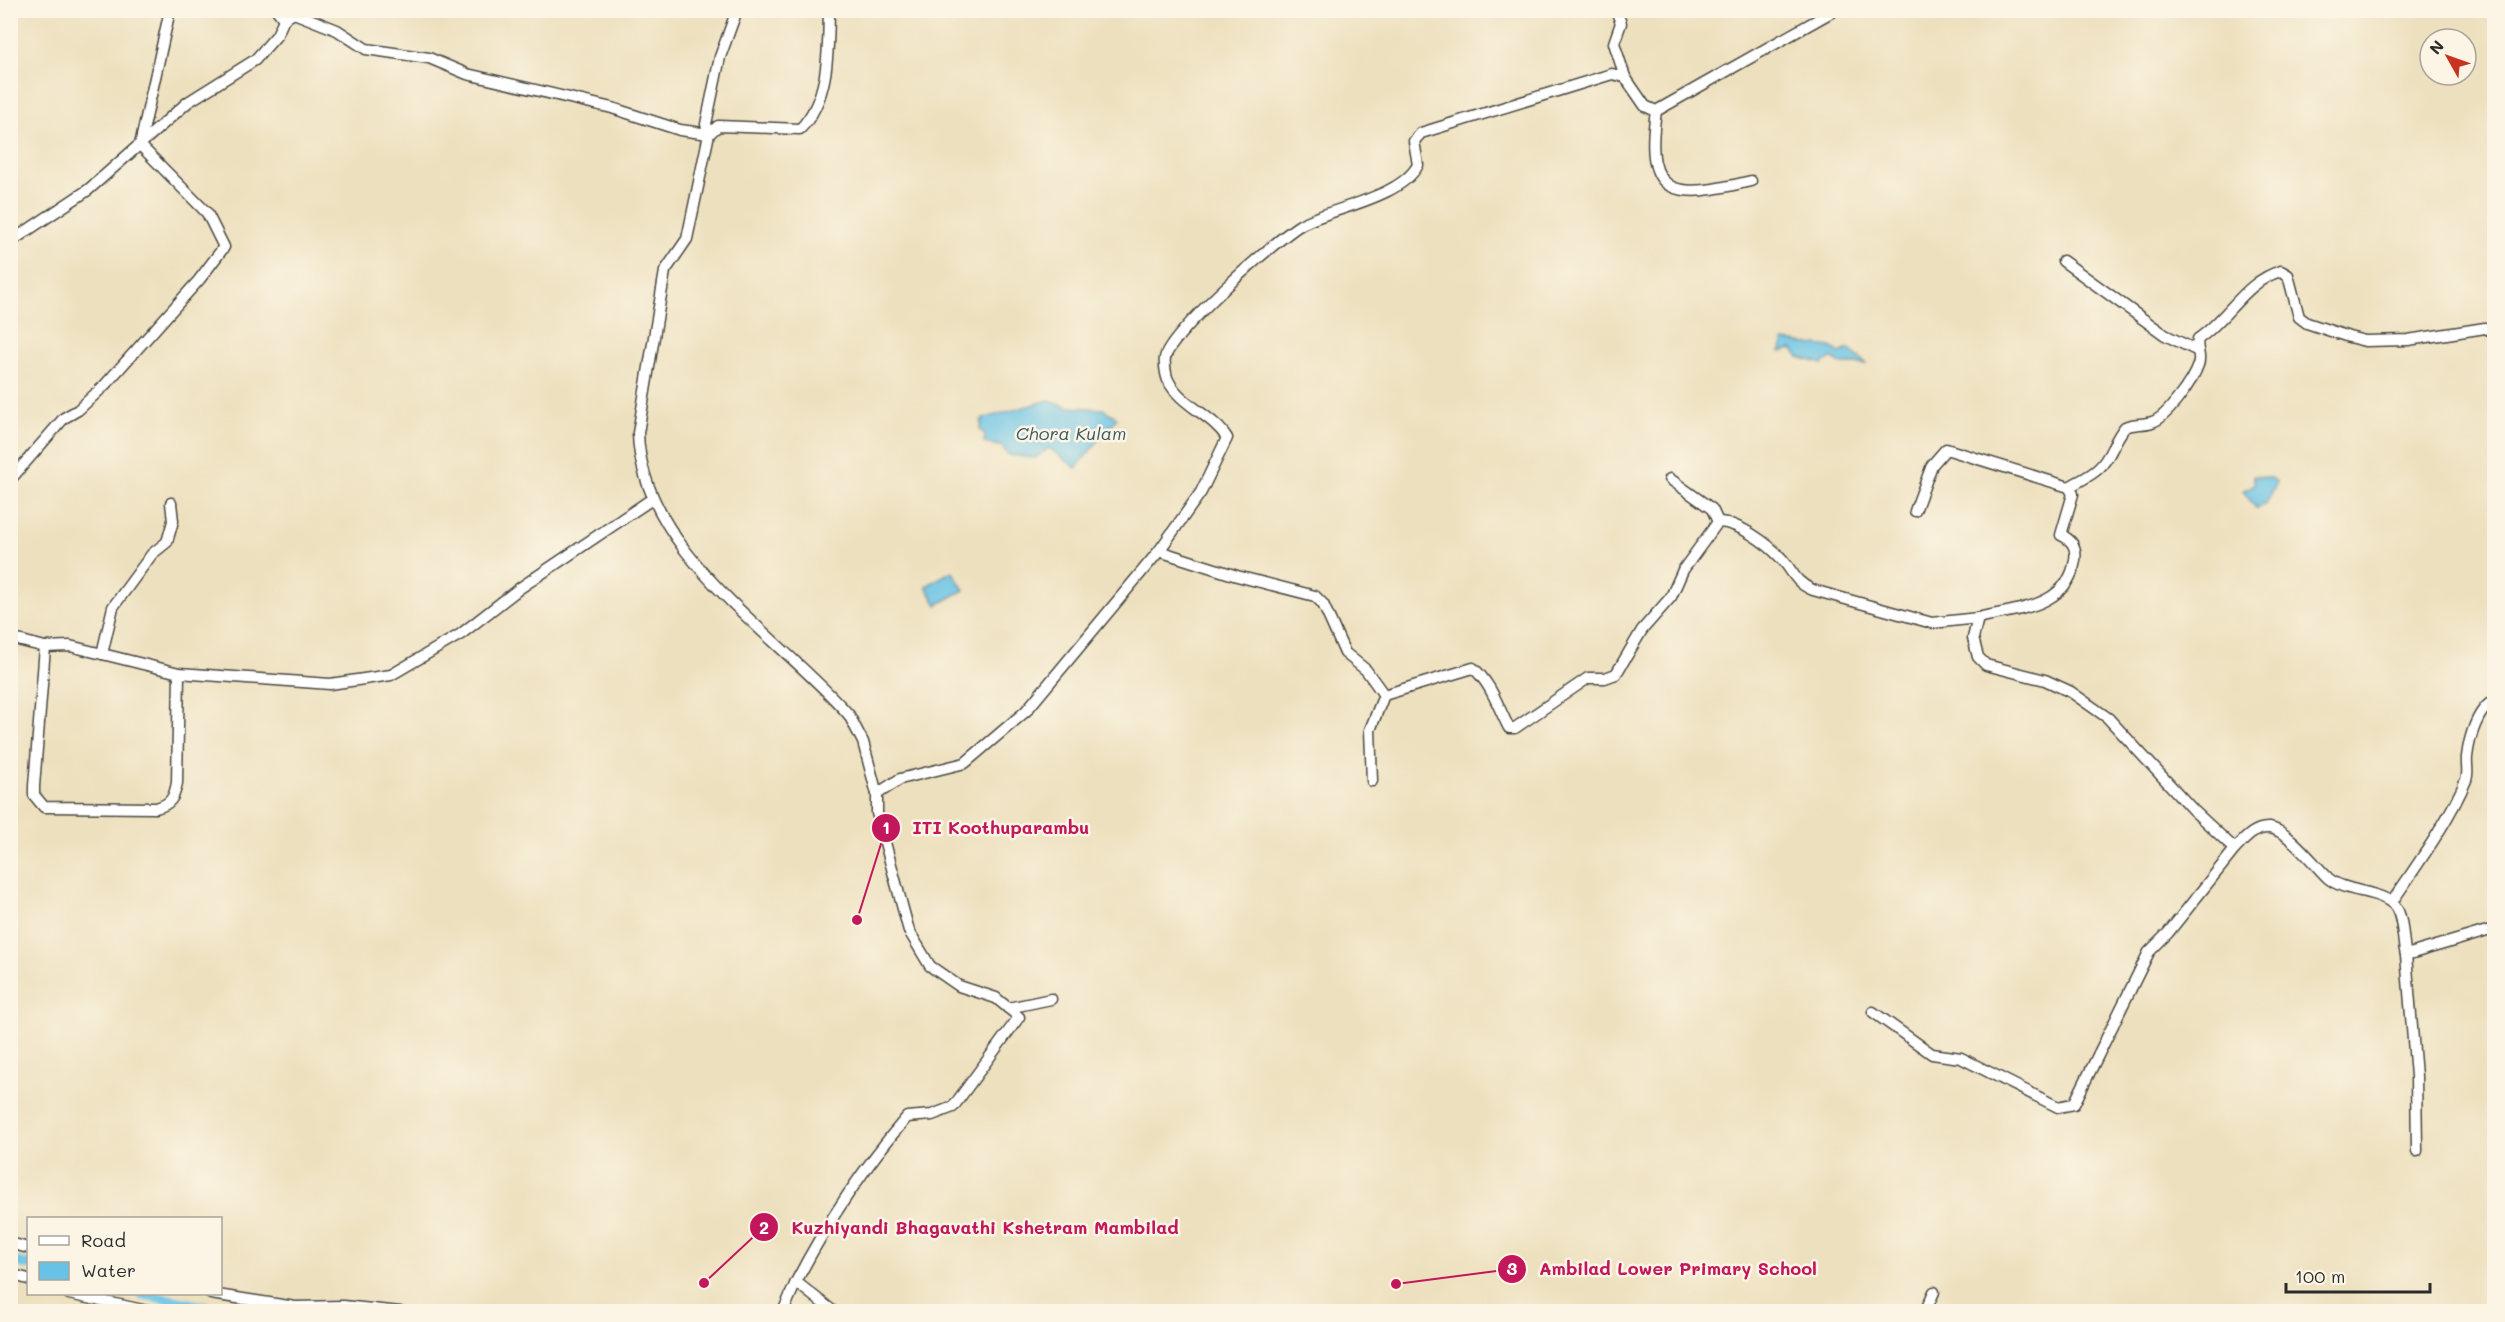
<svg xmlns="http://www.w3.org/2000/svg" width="2505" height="1322" font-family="Mali,sans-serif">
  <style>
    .water { fill: #67c2e5; stroke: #497688; stroke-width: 1.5 }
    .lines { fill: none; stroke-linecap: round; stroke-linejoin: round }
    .canal { stroke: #67c2e5; stroke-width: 10 }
    .minor-casing { stroke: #484641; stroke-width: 13 }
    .minor { stroke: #fff; stroke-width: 10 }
    .labels { text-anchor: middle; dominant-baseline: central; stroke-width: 5; stroke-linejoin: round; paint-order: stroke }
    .water-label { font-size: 18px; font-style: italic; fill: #3d5863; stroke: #fcf5e5 }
    .leader { fill: none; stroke: #c2185b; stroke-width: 2 }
    .callout-dot { fill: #c2185b; stroke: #fcf5e5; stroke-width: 2 }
    .mark-label { font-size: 18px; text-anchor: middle; font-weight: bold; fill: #fff }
    .callout-label { font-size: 18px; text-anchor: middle; font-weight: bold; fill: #c2185b; stroke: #fcf5e5; stroke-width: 5; stroke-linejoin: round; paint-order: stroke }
  </style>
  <rect width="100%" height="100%" fill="#fcf5e5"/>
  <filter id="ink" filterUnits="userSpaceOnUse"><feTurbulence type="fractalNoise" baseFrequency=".0167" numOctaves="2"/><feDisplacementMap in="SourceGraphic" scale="12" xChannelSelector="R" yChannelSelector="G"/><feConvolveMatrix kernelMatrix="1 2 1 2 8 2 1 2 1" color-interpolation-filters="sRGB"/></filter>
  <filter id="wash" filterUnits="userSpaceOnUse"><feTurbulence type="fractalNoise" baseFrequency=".008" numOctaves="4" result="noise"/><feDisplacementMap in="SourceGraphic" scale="24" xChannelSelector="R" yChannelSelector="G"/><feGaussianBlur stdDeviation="1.35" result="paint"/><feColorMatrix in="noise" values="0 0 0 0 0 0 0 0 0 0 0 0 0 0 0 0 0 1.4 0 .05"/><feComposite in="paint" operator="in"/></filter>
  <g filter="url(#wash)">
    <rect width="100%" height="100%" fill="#ede0be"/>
    <g class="water">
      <polygon points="1784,341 1831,347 1840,353 1848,349 1867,364 1841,364 1831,358 1822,364 1799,357 1792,349 1780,352"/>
      <polygon points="1049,400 1068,407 1103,409 1117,418 1076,468 1049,448 1035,458 1009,455 1001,446 984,443 985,434 980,430 982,419"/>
      <polygon points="2253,476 2271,478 2277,482 2266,504 2256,508 2243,491 2255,484"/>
      <polygon points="952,571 964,590 937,605 926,586"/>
    </g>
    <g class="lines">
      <g class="canal">
        <polyline points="10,1260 28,1265"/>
        <polyline points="142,1294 228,1312"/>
      </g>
    </g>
  </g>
  <g filter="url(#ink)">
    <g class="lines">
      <defs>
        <g id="minor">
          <path d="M277,10L284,19L294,13L337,30L366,49L429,58L467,74L612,108L680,130L709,134L718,126L800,129C830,99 828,49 829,10"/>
          <path d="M737,10L720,57L706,124L709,134L687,239L665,271L638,433C641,552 778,634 849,715L863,742L877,794"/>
          <polyline points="1616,10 1621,23 1614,43 1625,77"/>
          <path d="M1656,111C1643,200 1676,199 1751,181"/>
          <polyline points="10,242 88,190 188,102 255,60 277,35 284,19"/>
          <polyline points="2063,261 2165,335 2198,351"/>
          <polyline points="1670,479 1712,509 1718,522"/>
          <polyline points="10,480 64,418 78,410 104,386 199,280 224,247 207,213 140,145 170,10"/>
          <polyline points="1915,511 1932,465 1946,449 2069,487"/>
          <path d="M1159,551L1237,576L1315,596L1323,604L1345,653L1366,670L1384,695L1473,668C1491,683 1498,707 1509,728H1515L1588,678H1605L1616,674L1642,630L1671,597L1683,570L1718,522C1738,522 1767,543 1781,558C1794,572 1794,582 1813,590L1932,623L1978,618L1973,638L1978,657L1986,665L2045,680L2071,692L2108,718L2193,810L2235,849C2244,840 2254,827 2269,828C2289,830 2314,865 2328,878C2345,893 2382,890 2395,906C2404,918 2402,941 2406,955L2494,929"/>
          <path d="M1978,618C2015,609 2068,608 2075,560C2077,547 2072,540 2061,535L2073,494L2069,487C2079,481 2091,476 2099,468C2111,457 2114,440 2125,427C2134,423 2143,425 2152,422C2167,418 2193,380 2198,365C2202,356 2195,348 2198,339C2228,319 2245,281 2281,271L2288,275L2299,317L2307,323L2349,337L2365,341L2408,340L2485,328L2494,332"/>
          <polyline points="10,638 45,647 70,646 179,673 330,684 391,675 461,634 520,588 652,499"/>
          <path d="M45,647L34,786V795L44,807L156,808C171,804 174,798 177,783L179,673"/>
          <polyline points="102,654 113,607 152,554 167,542 173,521 171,503"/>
          <polyline points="1372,781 1370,730 1384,695"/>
          <path d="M2392,902C2417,865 2449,821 2466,780C2469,773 2466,764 2467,757C2469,739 2477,709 2494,701"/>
          <polyline points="2406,955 2416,1076 2417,1151"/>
          <polyline points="1008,1008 1051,999"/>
          <polyline points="1873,1012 1932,1054 1961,1058 2058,1107 2074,1104 2149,952 2168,933 2235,849"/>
          <polyline points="10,1243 28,1248"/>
          <polyline points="10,1274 28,1279"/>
          <polyline points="69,1294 152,1312"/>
          <polyline points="211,1294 295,1307 343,1306 400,1312"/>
          <polyline points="783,1312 796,1282"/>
          <path d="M834,1312L796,1282C826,1224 864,1167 907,1117L932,1115L953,1107L1019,1017L996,998L959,986L930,966L909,931L877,813V794L900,779L965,763L1026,711L1159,551L1201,492L1227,438C1213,415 1180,405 1168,380C1166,376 1164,363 1165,358C1170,334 1277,238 1302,224C1335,207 1400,198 1418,165L1414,141L1421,133L1612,74L1625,77L1645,106L1656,111L1835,10"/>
          <polyline points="1925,1312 1934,1292"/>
        </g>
      </defs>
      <use href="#minor" class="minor-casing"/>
      <use href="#minor" class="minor"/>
    </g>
  </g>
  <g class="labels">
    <g class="water-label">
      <text x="1071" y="433">Chora Kulam</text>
    </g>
  </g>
  <path class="leader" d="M857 920L886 828M704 1283L764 1227M1396 1284L1512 1269"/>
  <g class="callout-dot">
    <circle cx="857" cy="920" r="6"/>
    <circle cx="704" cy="1283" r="6"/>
    <circle cx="1396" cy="1284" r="6"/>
    <circle cx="886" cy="828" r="15"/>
    <circle cx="764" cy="1227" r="15"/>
    <circle cx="1512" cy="1269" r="15"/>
  </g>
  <g class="mark-label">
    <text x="886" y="834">1</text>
    <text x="764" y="1234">2</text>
    <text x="1512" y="1275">3</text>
  </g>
  <g class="callout-label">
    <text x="1001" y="834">ITI Koothuparambu</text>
    <text x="985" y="1234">Kuzhiyandi Bhagavathi Kshetram Mambilad</text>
    <text x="1678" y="1275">Ambilad Lower Primary School</text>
  </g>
  <rect width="2505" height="1322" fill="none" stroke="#fcf5e5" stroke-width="36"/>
  <rect x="27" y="1217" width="195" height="78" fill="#fcf5e5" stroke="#a8a49b" stroke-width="1.5"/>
  <rect x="39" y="1236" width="30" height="9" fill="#ffffff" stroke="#a8a49b" stroke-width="1.5"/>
  <text x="81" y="1247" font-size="18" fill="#2b2b2b">Road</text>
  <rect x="39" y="1262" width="30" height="18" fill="#67c2e5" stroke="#a8a49b" stroke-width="1.5"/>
  <text x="81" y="1277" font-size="18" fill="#2b2b2b">Water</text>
  <g transform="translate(2448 57) rotate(310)"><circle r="28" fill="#fcf5e5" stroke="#a8a49b" stroke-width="1.5"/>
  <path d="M0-4.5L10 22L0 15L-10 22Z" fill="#c8321e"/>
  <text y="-9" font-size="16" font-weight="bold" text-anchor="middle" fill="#2b2b2b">N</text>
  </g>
  <path d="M2286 1283v9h144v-9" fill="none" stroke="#2b2b2b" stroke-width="3"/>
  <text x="2295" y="1283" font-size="18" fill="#2b2b2b" stroke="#fcf5e5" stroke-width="4.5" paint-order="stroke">100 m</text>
</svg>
